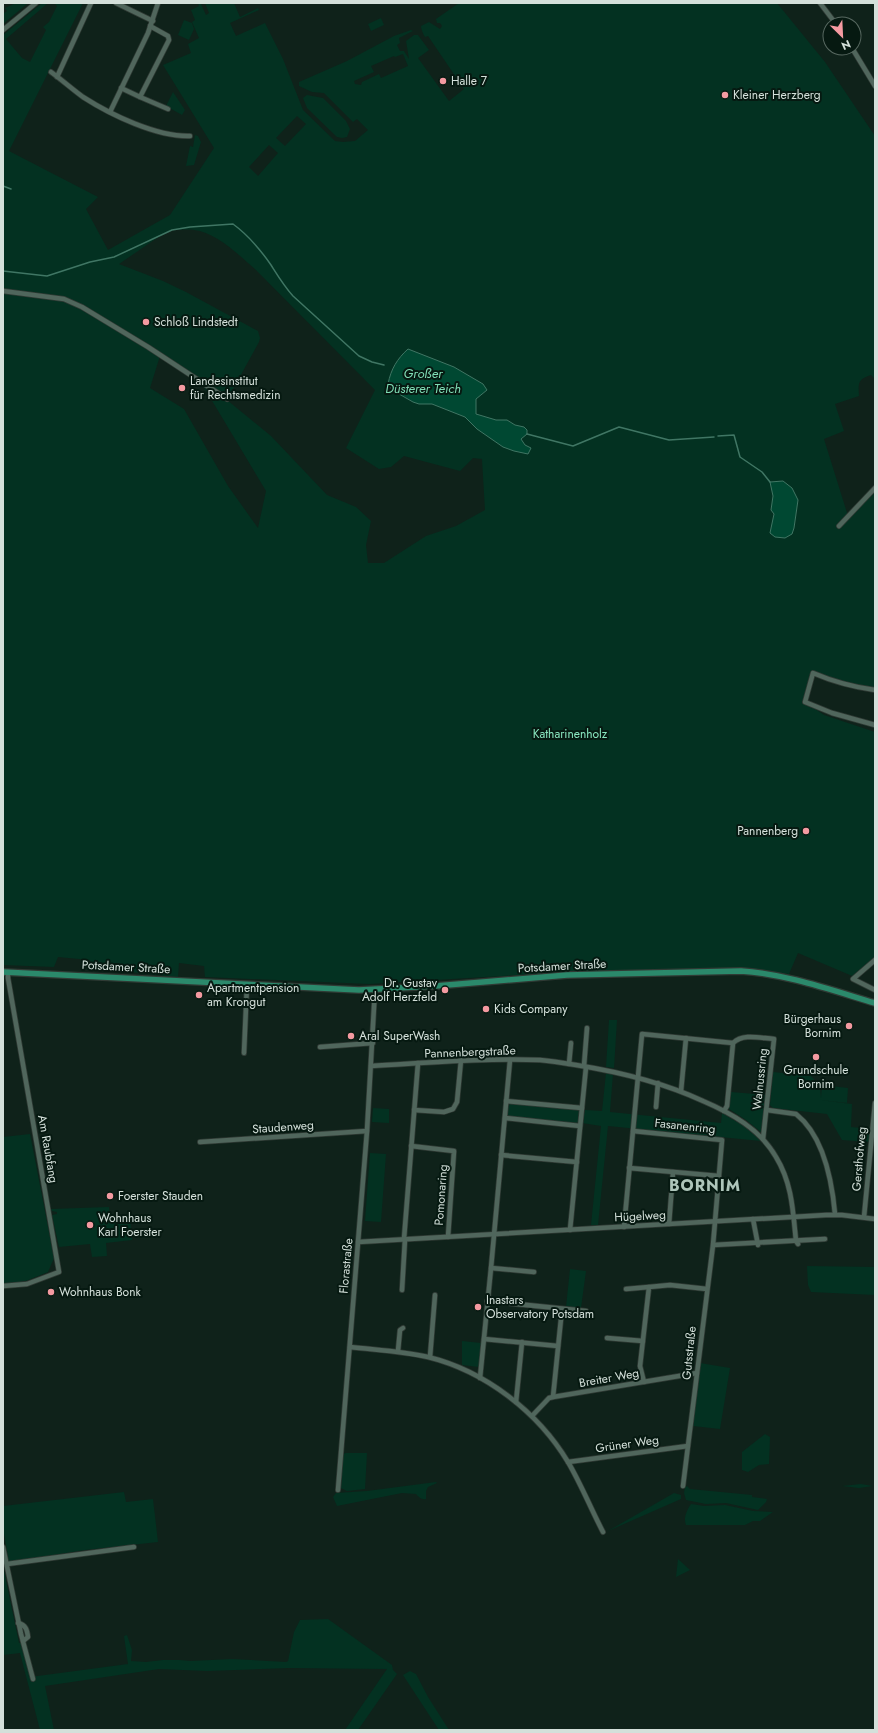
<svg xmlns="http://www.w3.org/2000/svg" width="878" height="1733" font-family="Jost,sans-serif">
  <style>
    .green { fill: #033121; fill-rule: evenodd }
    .water { fill: #004832; stroke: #407664 }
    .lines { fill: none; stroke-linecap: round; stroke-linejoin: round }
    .stream { stroke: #407664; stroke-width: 1.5 }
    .minor-casing { stroke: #2f3a34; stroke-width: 6 }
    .major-casing { stroke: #2f3a34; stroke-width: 8 }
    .minor { stroke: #50665c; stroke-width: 4.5 }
    .major { stroke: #2b896b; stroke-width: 5.5 }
    .poi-dot { fill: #f49aa1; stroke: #061911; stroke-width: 1.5 }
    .labels { text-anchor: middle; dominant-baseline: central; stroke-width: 4; stroke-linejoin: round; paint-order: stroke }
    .poi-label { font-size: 12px; fill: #d4e0da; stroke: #061911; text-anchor: start }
    .park-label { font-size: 12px; fill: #89e6bf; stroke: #061911 }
    .street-label { font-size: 12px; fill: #d4e0da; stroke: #061911 }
    .water-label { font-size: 13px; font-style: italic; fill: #7fdcb5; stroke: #061911 }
    .district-label { font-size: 16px; font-weight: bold; letter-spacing: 1px; fill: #aec5ba; stroke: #061911 }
  </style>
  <rect width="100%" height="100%" fill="#0f221a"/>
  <g class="green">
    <polygon points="16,3 28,3 3,24 3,14 7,11 5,8"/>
    <path d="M42,3H48L6,39L22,58L30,62L46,30L43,27L49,22L57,6L54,3H83L9,151L98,197L86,209L108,250L170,215L214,148L163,65L191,53L188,44L199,38L192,22L195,20L191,10L199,6L198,3H204L201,4L206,15L209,13L205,3H234L240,17L258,8L259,10L230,23L236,36L265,23L283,59L303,110L335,141L343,142L355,141L368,130L357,119L353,122L324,93L312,92L299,86V82L347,61L394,36L411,30L413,31L399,38L400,43L397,45L400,51H404L409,59L406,41L414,35H418L429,50L418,58L449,101L464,89L428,36L425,37C423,34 421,29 421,26L429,22L440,29L442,26L440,23H437L436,19L459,3H777L825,62L875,136V379L871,375C858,379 858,383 859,396L835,404L844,431L824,439L848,516L875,488V690L856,688L814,673L805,702L824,715L875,732V962L857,978L798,953L789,974L741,968L567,972L369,984L205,977L204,966L179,963L178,977L92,968L90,960L58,957L54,967L3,965V35ZM403,54L408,66L381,78L379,74L362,82L361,85L355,84L354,81L374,72L371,66L394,56L395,57ZM297,116L306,124L285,146L276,138ZM269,145L278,153L258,176L249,167ZM172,230C180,230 187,229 194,230C216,232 240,256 256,270L375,390L346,448L379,469L391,467L404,456L460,471L473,458L482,459L485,510L456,526L426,536L384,563H368L366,545L371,521L356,507L327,495L271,436L227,400L259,342L260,338L258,331L186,292L163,281L119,264L160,236ZM423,355L454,367L483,384L476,399V414L496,420H507L515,425L524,427L521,439L525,445L531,448L528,454L514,451L503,447L477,429L465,417L432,404L413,402L399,394L388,384L393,368ZM160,356L202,384L266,491L258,528L228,486L184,409L150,388ZM783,481C803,499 797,503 794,528H771C774,521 776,517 771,510L773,496L770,482Z"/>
    <polygon points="381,18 384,25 371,31 368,24"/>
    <polygon points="184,20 192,23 194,29 189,40 178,35"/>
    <polygon points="173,92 185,110 182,115 166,106"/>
    <polygon points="307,95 323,98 346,121 350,129 347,137 342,138 337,137 307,108 303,98"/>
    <polygon points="195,135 198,136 201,142 194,165 186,166 190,146 193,147"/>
    <polygon points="609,1020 617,1020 614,1068 606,1067"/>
    <polygon points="773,1072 811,1076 820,1086 821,1098 822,1085 848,1088 847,1103 820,1100 852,1104 851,1127 871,1129 869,1142 842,1140 827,1114 773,1108 770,1105"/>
    <polygon points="606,1073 613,1074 610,1112 721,1123 722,1113 744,1126 761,1141 608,1126 598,1225 591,1225 601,1126 582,1123 585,1110 602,1111"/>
    <polygon points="731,1092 766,1095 763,1131 761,1132 746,1120 729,1109"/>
    <polygon points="511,1103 577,1109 579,1111 578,1122 576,1123 510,1117 507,1114 508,1106"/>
    <polygon points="373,1108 389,1109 389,1123 372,1122"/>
    <polygon points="30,1134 54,1258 48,1272 26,1281 3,1285 3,1137"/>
    <polygon points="370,1153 386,1154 381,1222 365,1221"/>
    <polygon points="109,1207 110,1218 130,1217 132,1240 106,1243 107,1256 92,1257 90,1244 59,1247 52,1215 57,1214 57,1212 52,1211 51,1209"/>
    <polygon points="807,1266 875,1267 875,1295 811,1292 808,1285"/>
    <polygon points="570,1269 586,1271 581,1308 566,1307"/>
    <polygon points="462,1341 481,1343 479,1367 462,1365"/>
    <polygon points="700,1363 730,1368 720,1429 693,1426"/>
    <polygon points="765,1434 770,1437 769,1464 759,1465 748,1472 742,1470 742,1452"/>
    <polygon points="346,1453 367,1453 365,1489 347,1491 341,1488 343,1454"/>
    <path d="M436,1482L437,1483L428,1487L426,1491V1499C421,1500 419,1497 416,1494L402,1493L337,1506L333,1497L336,1493L367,1491Z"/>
    <polygon points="861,1484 873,1486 859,1488 842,1486"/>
    <polygon points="687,1486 690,1489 752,1495 752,1497 767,1499 766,1502 758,1510 726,1503 706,1504 686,1500 684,1493 685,1487"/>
    <polygon points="124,1492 126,1502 153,1499 158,1542 85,1550 9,1562 3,1528 3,1506"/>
    <polygon points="674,1493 681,1495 681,1499 608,1531"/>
    <path d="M691,1504L704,1506L725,1505L753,1511L773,1512L760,1521H753L745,1525H686C683,1518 687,1510 691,1504Z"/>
    <polygon points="678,1559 690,1570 676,1577"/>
    <polygon points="3,1566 19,1643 21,1643 23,1648 30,1677 128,1664 124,1636 127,1635 132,1650 131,1661 146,1662 163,1660 179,1660 191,1661 232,1659 286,1662 288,1661 294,1632 300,1620 328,1619 392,1665 393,1670 397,1674 358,1730 345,1730 387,1669 289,1668 207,1671 159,1669 45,1686 54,1730 40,1730 20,1653 3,1655"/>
    <polygon points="410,1671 416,1674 428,1697 449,1730 439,1730 403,1675"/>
  </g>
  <g class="water">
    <path d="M408,349L454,367L483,384L487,390L476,399V414L496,420H507L515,425L524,427L527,430V434L521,439L525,445L531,448L528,454L514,451L503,447L477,429L465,417L432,404H419L413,402L392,390L388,384C391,369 397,359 408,349Z"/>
    <polygon points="783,481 792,488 798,500 794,528 792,534 785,538 775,537 770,533 774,514 771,510 773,496 770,482"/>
  </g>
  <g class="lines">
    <g class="stream">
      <polyline points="3,186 11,189"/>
      <path d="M3,271L47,276L90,262L114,257L172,230L190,227L233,224C248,235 260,249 271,265C278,276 284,286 293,296L359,356L372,362L384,365"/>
      <polyline points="527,434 573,446 619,427 669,440 714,437"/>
      <polyline points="718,436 734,435 740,457 762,472 770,482"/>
    </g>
    <defs>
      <g id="minor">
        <polyline points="116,3 153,21"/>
        <polyline points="820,3 836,24"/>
        <polyline points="3,30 36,3"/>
        <polyline points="852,48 875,86"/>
        <path d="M51,72C62,80 72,89 83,97C111,115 157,137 190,136"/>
        <polyline points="57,77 91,3"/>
        <polyline points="121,88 140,97 169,40 168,36 150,26"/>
        <polyline points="140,97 168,109"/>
        <polyline points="110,112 148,33 158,3"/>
        <polyline points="3,291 64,299 82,307 148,347 227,399"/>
        <polyline points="839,526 875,488"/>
        <path d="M875,690C853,687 834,682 813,673L805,702L832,713L875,725"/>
        <polyline points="875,960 853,979 875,990"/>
        <polyline points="320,1047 373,1043"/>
        <polyline points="244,1053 247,984"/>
        <polyline points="569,1064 571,1043"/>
        <path d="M371,1066C427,1063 483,1058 540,1060C552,1061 564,1063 576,1065C620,1072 662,1082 703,1101C731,1113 760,1129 776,1157C792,1183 793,1211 796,1241L798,1244"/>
        <polyline points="584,1066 587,1028"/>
        <polyline points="681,1091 686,1038"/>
        <polyline points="506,1101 582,1108"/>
        <polyline points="656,1107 658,1083"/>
        <polyline points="414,1110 444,1112 453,1109 457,1102 461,1060"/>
        <path d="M767,1110L796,1114C824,1136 832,1181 835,1214"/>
        <path d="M724,1111L727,1106L733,1043C743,1033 760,1038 774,1039L763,1139"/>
        <polyline points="505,1118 580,1126"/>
        <polyline points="633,1131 722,1140 713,1245 683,1486"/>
        <polyline points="200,1142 367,1131"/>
        <polyline points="411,1146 454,1151 448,1237"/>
        <polyline points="501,1155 577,1162"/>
        <polyline points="629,1168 719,1176"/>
        <polyline points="864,1217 875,1103"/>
        <polyline points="753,1219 758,1245"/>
        <polyline points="669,1224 673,1172"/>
        <polyline points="624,1227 642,1034 733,1043"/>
        <polyline points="570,1230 586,1067"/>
        <polyline points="404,1239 418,1063"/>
        <polyline points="358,1242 826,1215 842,1215 875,1219"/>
        <polyline points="713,1245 825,1239"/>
        <polyline points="491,1268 534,1272"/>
        <polyline points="3,1286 27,1284 59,1272 8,978 8,972"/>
        <polyline points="626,1289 649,1287"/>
        <polyline points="402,1290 405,1239"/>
        <polyline points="487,1301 586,1311"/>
        <polyline points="607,1338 643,1341"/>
        <polyline points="484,1339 558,1346"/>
        <path d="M350,1347C376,1350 402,1351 428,1357C485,1371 538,1412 568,1462C581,1484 591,1509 603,1532"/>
        <polyline points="398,1351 400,1330 403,1328"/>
        <polyline points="430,1357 435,1295"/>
        <polyline points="480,1378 491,1268 510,1060"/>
        <polyline points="644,1382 640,1366 649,1287 670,1285 707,1289"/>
        <polyline points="553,1397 562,1309"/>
        <polyline points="516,1402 522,1342"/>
        <polyline points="532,1416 549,1398 553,1397 697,1373"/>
        <polyline points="568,1462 688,1446"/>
        <polyline points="338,1490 367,1131 375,989"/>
        <polyline points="3,1547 21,1634 33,1679"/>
        <polyline points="7,1564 134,1547"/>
        <path d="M18,1623C26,1625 27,1630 28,1637L23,1641"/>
      </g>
      <path id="major" d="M3,972L359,990L435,986L567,975L741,971C787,974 831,990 875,1003"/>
    </defs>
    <use href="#minor" class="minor-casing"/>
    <use href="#major" class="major-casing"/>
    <use href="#minor" class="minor"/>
    <use href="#major" class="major"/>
  </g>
  <g class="poi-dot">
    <circle cx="443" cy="81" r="4"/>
    <circle cx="725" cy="95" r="4"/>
    <circle cx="146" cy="322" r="4"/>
    <circle cx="182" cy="388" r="4"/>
    <circle cx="806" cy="831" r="4"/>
    <circle cx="445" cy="990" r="4"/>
    <circle cx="199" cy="995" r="4"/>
    <circle cx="486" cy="1009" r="4"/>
    <circle cx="849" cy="1026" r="4"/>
    <circle cx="351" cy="1036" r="4"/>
    <circle cx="816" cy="1057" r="4"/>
    <circle cx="110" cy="1196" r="4"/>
    <circle cx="90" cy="1225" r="4"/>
    <circle cx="51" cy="1292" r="4"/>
    <circle cx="478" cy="1307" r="4"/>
  </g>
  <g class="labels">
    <g class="poi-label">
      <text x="451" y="81">Halle 7</text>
      <text x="733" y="95">Kleiner Herzberg</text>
      <text x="154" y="322">Schloß Lindstedt</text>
      <text x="190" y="381">Landesinstitut<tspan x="190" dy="14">für Rechtsmedizin</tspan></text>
      <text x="798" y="831" text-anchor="end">Pannenberg</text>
      <text x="437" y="983" text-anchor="end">Dr. Gustav<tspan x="437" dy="14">Adolf Herzfeld</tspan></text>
      <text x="207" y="988">Apartmentpension<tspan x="207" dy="14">am Krongut</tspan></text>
      <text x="494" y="1009">Kids Company</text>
      <text x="841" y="1019" text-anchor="end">Bürgerhaus<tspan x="841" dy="14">Bornim</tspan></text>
      <text x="359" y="1036">Aral SuperWash</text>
      <text x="816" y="1070" text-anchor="middle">Grundschule<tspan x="816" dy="14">Bornim</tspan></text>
      <text x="118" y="1196">Foerster Stauden</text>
      <text x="98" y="1218">Wohnhaus<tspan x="98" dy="14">Karl Foerster</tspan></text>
      <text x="59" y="1292">Wohnhaus Bonk</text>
      <text x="486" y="1300">Inastars<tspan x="486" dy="14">Observatory Potsdam</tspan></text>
    </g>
    <g class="park-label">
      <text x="570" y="734">Katharinenholz</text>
    </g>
    <g class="street-label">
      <text transform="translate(562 966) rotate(-3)">Potsdamer Straße</text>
      <text transform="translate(126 967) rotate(3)">Potsdamer Straße</text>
      <text transform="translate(470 1052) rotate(-2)">Pannenbergstraße</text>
      <text transform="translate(760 1079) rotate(-84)">Walnussring</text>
      <text transform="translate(685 1126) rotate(6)">Fasanenring</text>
      <text transform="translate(283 1127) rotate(-4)">Staudenweg</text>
      <text transform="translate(48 1149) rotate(80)">Am Raubfang</text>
      <text transform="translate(859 1159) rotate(-85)">Gersthofweg</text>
      <text transform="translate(441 1195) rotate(-86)">Pomonaring</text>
      <text transform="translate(640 1216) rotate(-3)">Hügelweg</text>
      <text transform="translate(346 1266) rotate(-85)">Florastraße</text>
      <text transform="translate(689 1353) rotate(-84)">Gutsstraße</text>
      <text transform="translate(609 1378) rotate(-10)">Breiter Weg</text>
      <text transform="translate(627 1444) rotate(-8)">Grüner Weg</text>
    </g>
    <g class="water-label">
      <text x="423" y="373">Großer<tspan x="423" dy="15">Düsterer Teich</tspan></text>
    </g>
    <g class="district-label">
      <text x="705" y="1185">BORNIM</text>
    </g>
  </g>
  <rect width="878" height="1733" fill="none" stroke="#d4e0da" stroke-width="8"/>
  <g transform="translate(842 36) rotate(156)"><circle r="19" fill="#061911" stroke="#586961"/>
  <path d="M0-3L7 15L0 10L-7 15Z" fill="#f49aa1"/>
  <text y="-6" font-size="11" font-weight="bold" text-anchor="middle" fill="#d4e0da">N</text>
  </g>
</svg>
